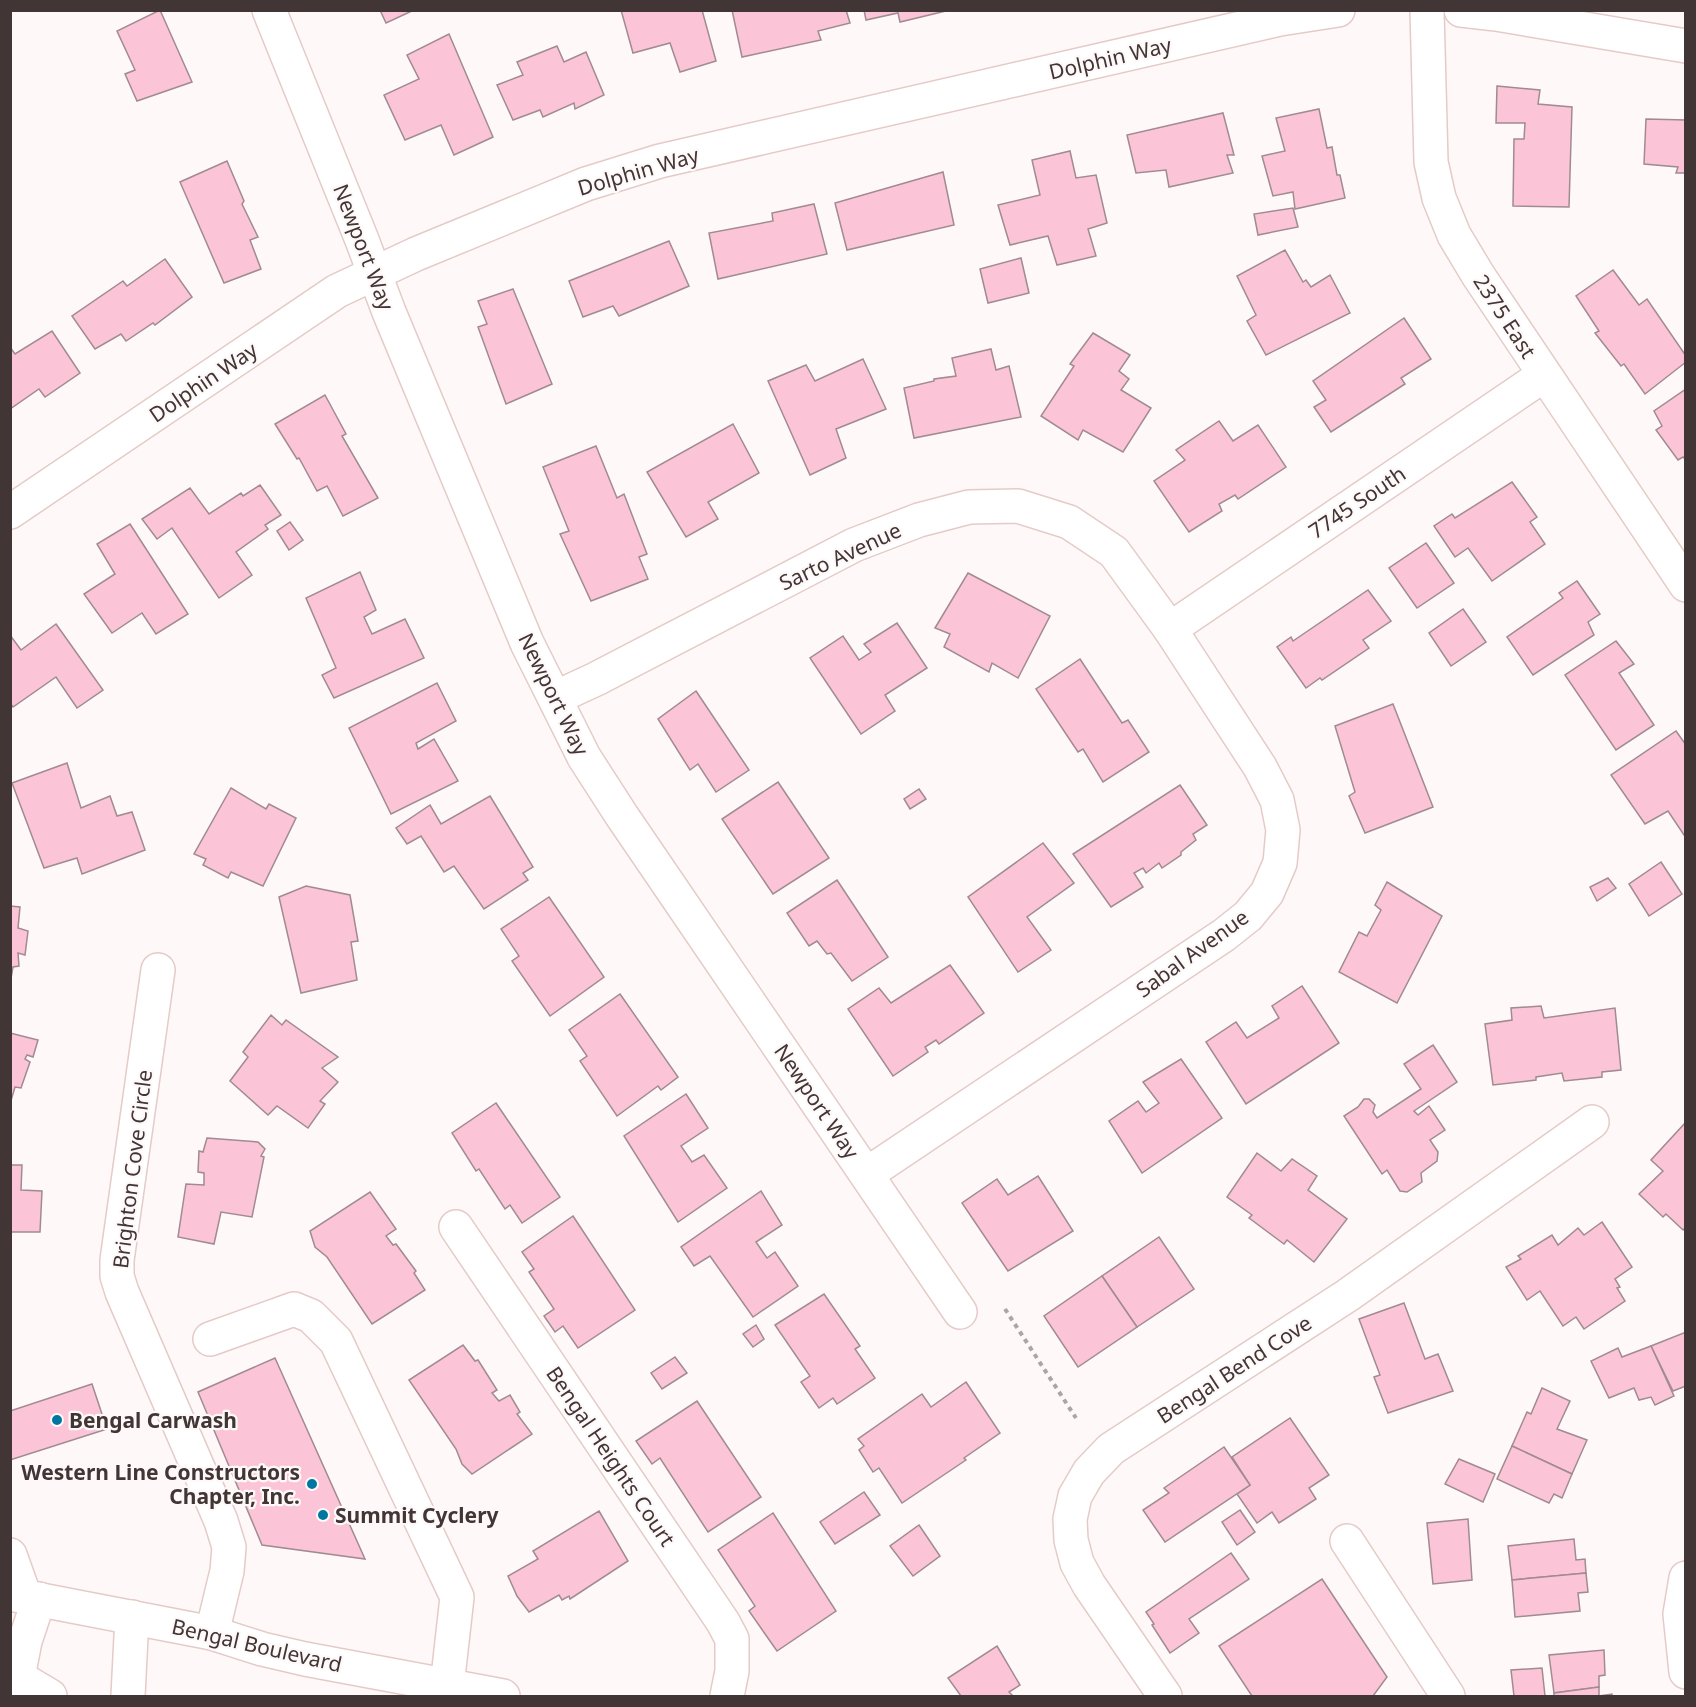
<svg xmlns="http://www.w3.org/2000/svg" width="1696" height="1707" font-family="'Noto Sans',sans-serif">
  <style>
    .building { fill: #fbc5d7; stroke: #a18a92; stroke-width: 1.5 }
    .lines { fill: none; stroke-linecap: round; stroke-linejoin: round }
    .minor-casing { stroke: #e5cbc7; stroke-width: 36 }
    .major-casing { stroke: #e5cbc7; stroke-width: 36 }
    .path { stroke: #ada5a4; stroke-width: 4; stroke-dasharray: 4.5 4.5; stroke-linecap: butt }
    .minor { stroke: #fff; stroke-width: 33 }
    .major { stroke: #fff; stroke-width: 33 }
    .poi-dot { fill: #0077a0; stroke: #fef9f8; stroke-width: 2 }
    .labels { text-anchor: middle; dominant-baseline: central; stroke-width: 4.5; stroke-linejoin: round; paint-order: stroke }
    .street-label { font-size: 21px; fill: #413635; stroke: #fef9f8 }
    .poi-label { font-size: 21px; font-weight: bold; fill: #413635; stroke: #fef9f8; text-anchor: start }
  </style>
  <rect width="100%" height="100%" fill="#fef9f8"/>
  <g class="building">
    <polygon points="160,10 192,82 137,101 125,74 135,70 117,31"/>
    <polygon points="380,10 414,10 386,23"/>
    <polygon points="621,10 702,10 716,61 680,72 670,43 633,53"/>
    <polygon points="732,10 846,10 850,23 818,31 821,40 742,57"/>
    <polygon points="864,10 950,10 900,22 898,13 866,20"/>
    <polygon points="449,34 493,137 454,155 441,125 405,140 384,95 419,79 407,55"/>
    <polygon points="557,46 564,62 586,52 604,95 575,109 574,103 543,117 540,110 513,120 497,85 523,75 517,62"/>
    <polygon points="1497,86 1540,90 1538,104 1572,107 1569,207 1513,206 1514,139 1524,139 1525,123 1496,123"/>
    <polygon points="1319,109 1327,148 1332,147 1337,175 1340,175 1345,198 1295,209 1293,192 1273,196 1262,156 1285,151 1276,118"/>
    <polygon points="1223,113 1234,155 1227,155 1233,173 1169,187 1166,170 1136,173 1127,135"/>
    <polygon points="1646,119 1686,120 1686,173 1676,173 1678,167 1644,164"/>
    <polygon points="1070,151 1076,178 1096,175 1107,223 1088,229 1096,256 1057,265 1048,236 1010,245 998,205 1040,195 1032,160"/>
    <polygon points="227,161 244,201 242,204 258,237 250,240 261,269 224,283 180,182"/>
    <polygon points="943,172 954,225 847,250 835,203"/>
    <polygon points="814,204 827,254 718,279 709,233 773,221 772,213"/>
    <polygon points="1293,208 1298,227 1258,235 1254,214"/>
    <polygon points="669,241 689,286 619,316 613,306 583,317 569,281"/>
    <polygon points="1285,250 1303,282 1306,280 1311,287 1330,275 1350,313 1266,355 1247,321 1256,315 1237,276"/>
    <polygon points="1021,258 1029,293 988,303 980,269"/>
    <polygon points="165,259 192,297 155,325 153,323 126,341 121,334 95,349 72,316 123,281 127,286"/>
    <polygon points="1613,270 1639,305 1647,299 1686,356 1686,362 1645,394 1624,364 1621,366 1595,333 1599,331 1576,296"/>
    <polygon points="513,289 552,384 506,404 478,327 487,324 478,301"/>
    <polygon points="1404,318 1431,359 1401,378 1405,384 1331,432 1314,407 1326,400 1313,381"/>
    <polygon points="52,331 80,373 45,397 39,389 10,409 10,347 15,354"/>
    <polygon points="1093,333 1130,355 1119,371 1129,379 1121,390 1151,408 1123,452 1083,430 1078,440 1041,416 1074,366 1070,364"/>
    <polygon points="991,349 996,370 1009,366 1021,417 914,438 904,388 934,381 934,379 956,376 952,358"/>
    <polygon points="863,359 886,409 836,429 846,458 810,475 768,381 806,365 815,381"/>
    <polygon points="1686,389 1686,460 1683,457 1678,460 1656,430 1662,426 1654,411"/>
    <polygon points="325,395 346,434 342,436 378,498 343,516 327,486 317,491 299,458 297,459 275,424"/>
    <polygon points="1219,421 1233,441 1258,425 1286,467 1238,499 1235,495 1219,504 1222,511 1189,532 1154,481 1185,460 1176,450"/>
    <polygon points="733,424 759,473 708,502 718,519 686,537 647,472"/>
    <polygon points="596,446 617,498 624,494 647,554 639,557 648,579 591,601 560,534 569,531 543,467"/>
    <polygon points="1512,482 1537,517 1530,522 1545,544 1492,581 1468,548 1455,557 1434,526 1452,514 1455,518"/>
    <polygon points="260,485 281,515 265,525 268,529 236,552 252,575 219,598 172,528 157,539 142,519 190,488 209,514 241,493 243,496"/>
    <polygon points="290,522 303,540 289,550 277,531"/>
    <polygon points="130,524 188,614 156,634 142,613 112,633 84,594 115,574 97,544"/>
    <polygon points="1426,543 1454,583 1417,608 1389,568"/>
    <polygon points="360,572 376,610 364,617 372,634 405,619 424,658 334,698 322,675 336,668 306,598"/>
    <polygon points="968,573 1050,616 1018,678 992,663 989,672 944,647 950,634 935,628"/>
    <polygon points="1577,581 1600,614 1588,622 1594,635 1533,675 1507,637 1563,598 1559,593"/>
    <polygon points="1368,590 1391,621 1363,640 1369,648 1322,680 1320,678 1306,688 1277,647 1291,637 1293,641"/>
    <polygon points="1463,609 1486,642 1451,666 1429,633"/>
    <polygon points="897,623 927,668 885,695 895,711 861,734 810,658 843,636 859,660 871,652 864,644"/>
    <polygon points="56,624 103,690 77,708 56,677 13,707 10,703 10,635 21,650"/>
    <polygon points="1616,641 1634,664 1619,673 1654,725 1616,750 1565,675"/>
    <polygon points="1080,659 1122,723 1128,720 1149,752 1103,782 1083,749 1078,752 1036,689"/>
    <polygon points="437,683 456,721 416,743 418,749 434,739 458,781 391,814 349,728"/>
    <polygon points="696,691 749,770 716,792 698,764 690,770 658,719"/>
    <polygon points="1393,704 1433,807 1365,833 1349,796 1355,792 1335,726"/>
    <polygon points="1676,731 1686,745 1686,834 1684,835 1668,811 1645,824 1611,775"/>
    <polygon points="67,763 81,808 110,796 117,816 132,812 145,850 82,874 77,858 44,868 12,783"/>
    <polygon points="778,782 829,858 773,894 722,819"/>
    <polygon points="1180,785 1207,825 1193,834 1196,840 1181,852 1181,855 1162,868 1159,863 1146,873 1143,868 1134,873 1143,887 1111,907 1073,854"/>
    <polygon points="231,788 266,809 269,804 296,818 263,886 231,872 228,878 203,865 206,859 194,854"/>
    <polygon points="919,789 926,799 910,809 904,799"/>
    <polygon points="490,796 533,867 523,873 528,880 484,909 454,866 444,872 421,836 407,844 396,828 430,805 441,824"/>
    <polygon points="1043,843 1074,883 1027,917 1051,950 1018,972 968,897"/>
    <polygon points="1661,862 1682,894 1649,916 1629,884"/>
    <polygon points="1608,878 1616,888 1597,901 1590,887"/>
    <polygon points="837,880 888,957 852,981 831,953 827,954 817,941 809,946 787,913"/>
    <polygon points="1387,882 1442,916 1397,1003 1339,972 1359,932 1367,936 1381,910 1375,905"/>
    <polygon points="306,886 350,895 358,941 351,942 357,980 301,993 279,897"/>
    <polygon points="549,897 604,977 550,1016 512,961 519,956 501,929"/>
    <polygon points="10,906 20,907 18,928 28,931 25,955 18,953 19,966 13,967 10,984"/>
    <polygon points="950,965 984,1013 939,1044 936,1040 925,1047 928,1052 893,1076 848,1009 879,988 891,1003"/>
    <polygon points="1302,986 1339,1043 1246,1104 1206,1042 1236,1022 1247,1038 1279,1018 1272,1006"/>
    <polygon points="620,994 678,1077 661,1090 658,1086 617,1116 580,1061 587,1056 569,1030"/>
    <polygon points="1541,1006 1544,1018 1615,1008 1621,1070 1602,1072 1602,1077 1564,1081 1562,1073 1536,1077 1536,1080 1493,1085 1485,1024 1512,1020 1511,1008"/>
    <polygon points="271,1015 282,1025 286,1020 338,1057 322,1068 338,1082 320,1101 325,1104 308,1128 277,1106 268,1115 230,1081 248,1057 243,1052"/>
    <polygon points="10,1033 38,1040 33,1057 27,1055 25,1059 30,1062 21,1088 15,1087 10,1104"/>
    <polygon points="1433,1045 1457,1082 1414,1111 1418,1115 1429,1106 1445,1130 1430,1140 1438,1152 1437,1161 1421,1173 1422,1182 1407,1192 1400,1191 1387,1170 1382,1174 1344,1116 1358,1107 1364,1099 1369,1099 1375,1105 1373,1112 1377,1118 1421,1089 1404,1064"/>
    <polygon points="1181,1059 1222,1118 1142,1173 1109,1121 1138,1101 1146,1112 1159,1103 1143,1082"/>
    <polygon points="686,1094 708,1128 681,1146 692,1162 704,1155 727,1188 678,1222 624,1136"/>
    <polygon points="496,1103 560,1197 522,1223 510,1205 505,1209 479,1169 476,1171 452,1133"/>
    <polygon points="1686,1122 1686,1227 1683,1230 1666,1214 1663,1217 1639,1194 1663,1171 1651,1160"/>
    <polygon points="207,1138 258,1142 265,1149 261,1156 264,1157 252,1217 221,1212 214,1244 178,1237 186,1184 204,1185 204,1173 198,1172 199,1151 203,1152"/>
    <polygon points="1257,1153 1281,1171 1292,1159 1317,1176 1308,1190 1347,1219 1314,1262 1287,1240 1284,1244 1249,1218 1252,1215 1227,1197"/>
    <polygon points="10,1165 22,1165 21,1190 42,1191 40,1232 10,1232"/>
    <polygon points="1038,1176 1073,1231 1008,1271 962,1203 997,1179 1008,1195"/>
    <polygon points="761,1191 782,1225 756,1242 767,1258 775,1252 798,1286 753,1317 710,1256 694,1266 681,1247"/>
    <polygon points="370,1192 396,1229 386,1236 393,1245 396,1244 416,1271 414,1273 425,1290 372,1324 327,1257 315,1247 310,1231"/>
    <polygon points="573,1216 635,1310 578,1348 563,1326 555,1332 544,1316 554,1309 529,1272 534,1269 522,1252"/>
    <polygon points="1602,1222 1632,1267 1615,1279 1620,1287 1617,1288 1625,1301 1584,1329 1576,1317 1563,1326 1540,1291 1527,1300 1506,1267 1521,1259 1518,1256 1552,1235 1558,1245 1578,1228 1584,1235"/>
    <polygon points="1159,1237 1194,1289 1137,1327 1102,1276"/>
    <polygon points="1102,1276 1137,1327 1078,1367 1044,1316"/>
    <polygon points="824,1294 860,1346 855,1349 875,1378 837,1404 833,1398 819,1408 801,1382 810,1376 775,1325"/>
    <polygon points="1404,1303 1425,1359 1438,1354 1453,1391 1388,1413 1374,1377 1380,1375 1359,1319"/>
    <polygon points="756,1325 764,1339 753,1347 743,1334"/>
    <polygon points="1686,1332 1686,1386 1673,1391 1651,1346"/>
    <polygon points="463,1345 475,1361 478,1360 497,1390 492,1393 499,1401 510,1395 520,1412 517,1414 532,1434 472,1474 462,1464 456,1449 409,1380"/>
    <polygon points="1651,1346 1674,1396 1655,1405 1651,1397 1639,1400 1634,1388 1609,1398 1591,1361 1618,1348 1622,1357"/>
    <polygon points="675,1357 687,1373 662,1389 651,1373"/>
    <polygon points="275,1358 365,1559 262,1545 198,1392"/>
    <polygon points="966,1382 1000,1433 964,1458 966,1460 902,1503 879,1468 873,1472 859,1450 864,1446 858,1439 922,1394 931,1407"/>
    <polygon points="92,1384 107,1429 10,1460 10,1411"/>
    <polygon points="1542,1388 1570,1401 1557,1429 1587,1440 1572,1474 1512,1446 1527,1412 1531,1414"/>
    <polygon points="697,1401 761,1497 708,1532 660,1458 652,1464 636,1441"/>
    <polygon points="1290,1418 1329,1475 1309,1488 1316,1499 1279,1523 1272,1512 1257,1523 1237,1494 1250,1485 1232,1457"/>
    <polygon points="1512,1446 1572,1474 1562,1498 1554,1494 1549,1503 1497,1479"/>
    <polygon points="1224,1447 1250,1485 1165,1542 1143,1510 1169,1493 1164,1488"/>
    <polygon points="1459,1459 1495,1474 1483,1502 1445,1484"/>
    <polygon points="864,1492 880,1515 835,1544 820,1522"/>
    <polygon points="1240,1510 1255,1532 1237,1545 1222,1522"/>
    <polygon points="599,1511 628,1561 570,1599 569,1596 562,1600 559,1595 529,1612 517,1596 508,1576 538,1559 533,1551"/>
    <polygon points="773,1513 836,1611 777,1651 749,1611 755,1606 718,1550"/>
    <polygon points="1468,1519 1472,1580 1433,1584 1427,1523"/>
    <polygon points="919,1525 940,1556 913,1576 890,1546"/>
    <polygon points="1574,1539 1576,1560 1585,1559 1586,1573 1512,1580 1508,1546"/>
    <polygon points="1231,1553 1249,1579 1189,1619 1199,1633 1170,1653 1152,1625 1154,1624 1146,1612"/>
    <polygon points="1586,1573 1588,1592 1578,1593 1580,1611 1515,1617 1512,1580"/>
    <polygon points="1322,1579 1387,1677 1373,1696 1252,1696 1219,1646"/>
    <polygon points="997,1646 1020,1685 1009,1692 1013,1696 961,1696 948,1678"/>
    <polygon points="1604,1650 1605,1675 1599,1676 1599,1687 1554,1693 1549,1655"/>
    <polygon points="1542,1668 1545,1696 1514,1696 1511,1670"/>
    <polygon points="1599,1687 1599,1696 1612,1694 1612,1696 1554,1696 1554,1693"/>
  </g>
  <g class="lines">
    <defs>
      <g id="minor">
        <polyline points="269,10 362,240 389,312 527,643 584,757 622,816 960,1312"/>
        <polyline points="1427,10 1431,162 1439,198 1454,235 1478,275 1686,585"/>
        <polyline points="1461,10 1496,14 1686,46"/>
        <polyline points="10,512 337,291 416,254 586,184 660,161 1280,19 1338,10"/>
        <polyline points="1170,629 1544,375"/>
        <polyline points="555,698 596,679 854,545 919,520 969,507 1018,506 1069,522 1114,552 1170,629 1260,767 1277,800 1283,830 1280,863 1267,893 1248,916 1224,935 867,1174"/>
        <polyline points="158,970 117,1260 117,1276 122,1292 221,1521 229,1547 227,1571 212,1633"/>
        <polyline points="456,1227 723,1622 732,1639 732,1671 727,1696"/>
        <polyline points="210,1339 294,1309 311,1316 336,1341 457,1597 447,1686"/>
        <polyline points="1347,1541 1448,1696"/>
        <polyline points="10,1555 25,1597"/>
        <polyline points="1686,1578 1680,1614 1686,1672"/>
        <polyline points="18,1677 50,1696"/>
        <polyline points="10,1679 18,1677 25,1641 39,1599"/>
        <polyline points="128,1696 132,1617"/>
        <polyline points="1165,1696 1089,1585 1077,1563 1071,1540 1070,1519 1075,1496 1089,1472 1111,1449 1348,1295 1592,1122"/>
      </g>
      <polyline id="major" points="10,1594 212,1633 262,1649 305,1659 503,1696"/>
    </defs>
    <use href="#minor" class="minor-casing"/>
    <use href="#major" class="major-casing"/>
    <polyline class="path" points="1005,1309 1076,1418"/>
    <use href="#minor" class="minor"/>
    <use href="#major" class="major"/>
  </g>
  <g class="poi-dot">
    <circle cx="57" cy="1420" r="6"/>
    <circle cx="312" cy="1484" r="6"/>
    <circle cx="323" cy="1515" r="6"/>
  </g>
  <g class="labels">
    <g class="street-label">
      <text transform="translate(1110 58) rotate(-13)">Dolphin Way</text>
      <text transform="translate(638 171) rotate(-16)">Dolphin Way</text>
      <text transform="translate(364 247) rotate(69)">Newport Way</text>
      <text transform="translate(1505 316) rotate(57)">2375 East</text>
      <text transform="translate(203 382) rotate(-34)">Dolphin Way</text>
      <text transform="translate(1357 502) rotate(-34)">7745 South</text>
      <text transform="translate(840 556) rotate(-25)">Sarto Avenue</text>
      <text transform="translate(554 694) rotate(64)">Newport Way</text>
      <text transform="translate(1192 953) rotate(-36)">Sabal Avenue</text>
      <text transform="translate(817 1101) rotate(56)">Newport Way</text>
      <text transform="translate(132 1169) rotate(-83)">Brighton Cove Circle</text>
      <text transform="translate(1234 1369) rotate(-33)">Bengal Bend Cove</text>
      <text transform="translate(611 1456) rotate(56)">Bengal Heights Court</text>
      <text transform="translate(257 1645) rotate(13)">Bengal Boulevard</text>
    </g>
    <g class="poi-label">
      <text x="69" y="1420">Bengal Carwash</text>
      <text x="300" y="1472" text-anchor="end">Western Line Constructors<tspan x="300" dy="24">Chapter, Inc.</tspan></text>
      <text x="335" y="1515">Summit Cyclery</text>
    </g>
  </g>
  <rect width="1696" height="1707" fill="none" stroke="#413635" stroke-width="24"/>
</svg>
